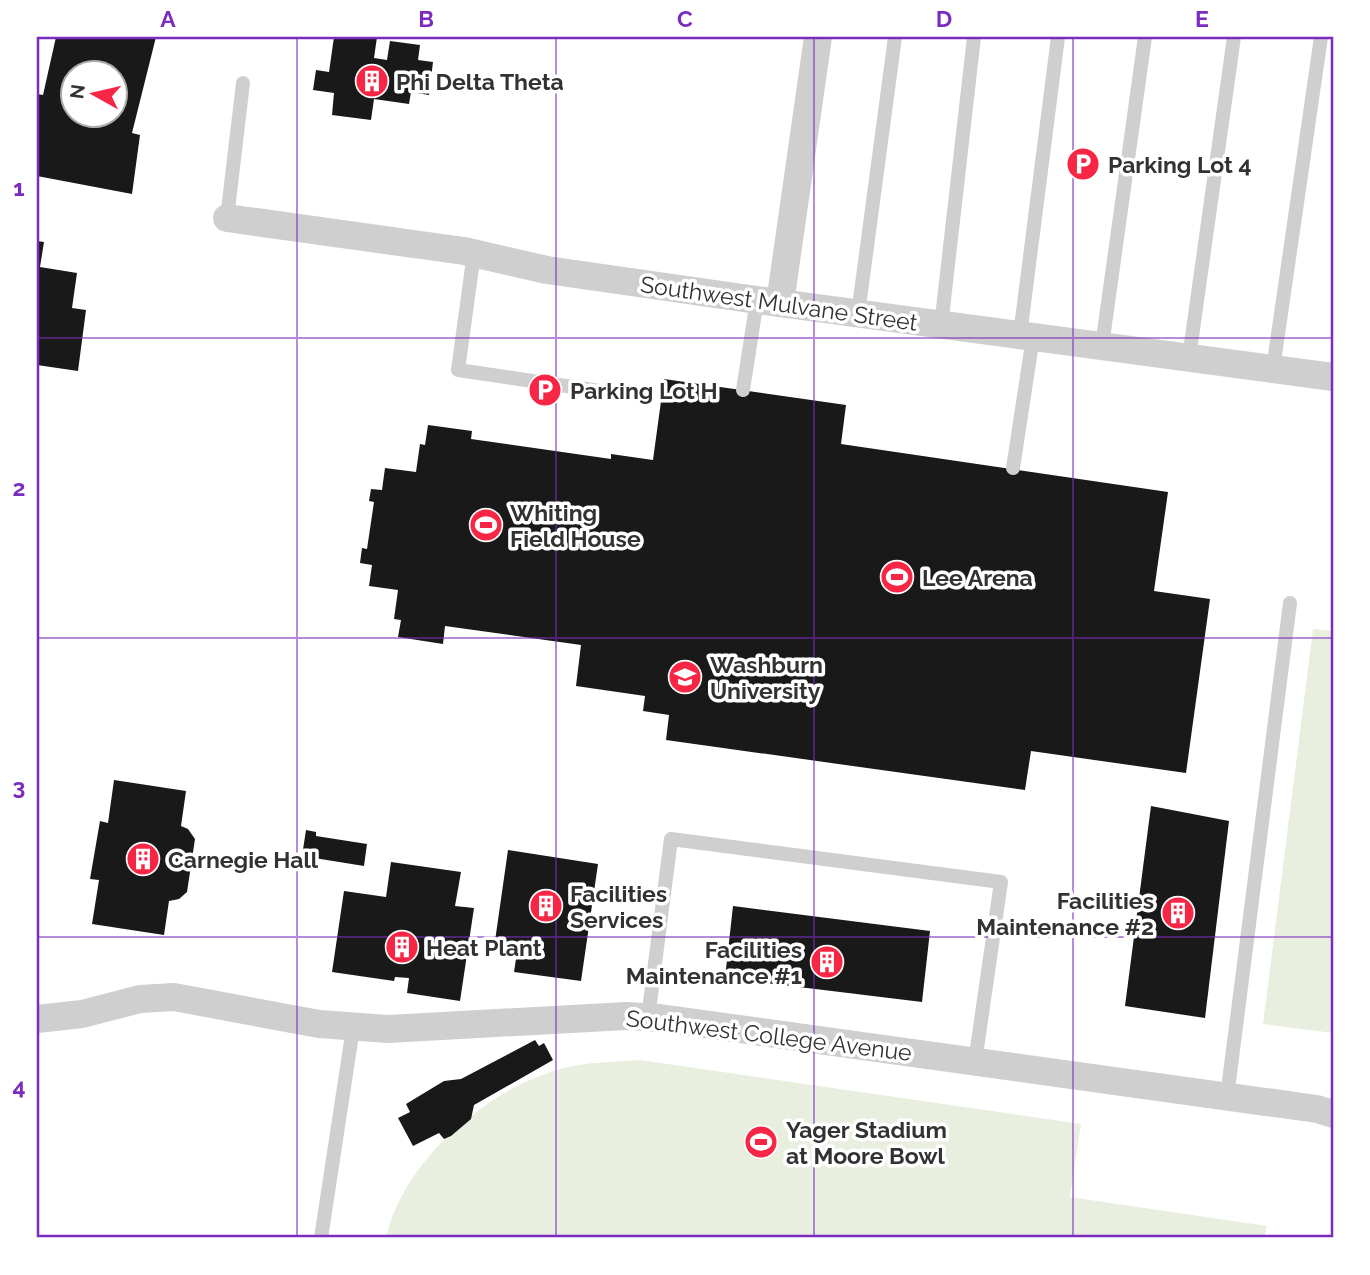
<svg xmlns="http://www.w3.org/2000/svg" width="1370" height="1275" font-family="Raleway,sans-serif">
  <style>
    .green { fill: #e9efdf }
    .building { fill: #191919; fill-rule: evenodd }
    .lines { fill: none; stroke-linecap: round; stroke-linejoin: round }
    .service { stroke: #cfcfcf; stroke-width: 14 }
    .minor { stroke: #cfcfcf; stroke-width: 28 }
    .grid { fill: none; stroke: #7b2cbf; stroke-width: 2; stroke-opacity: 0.55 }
    .labels { text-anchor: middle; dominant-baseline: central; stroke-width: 7; stroke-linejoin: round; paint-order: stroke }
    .poi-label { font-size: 23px; font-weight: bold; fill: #323232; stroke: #fff; text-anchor: start }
    .street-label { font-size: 23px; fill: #323232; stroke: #fff }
    .neatline { fill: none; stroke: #7b2cbf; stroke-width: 2.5 }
    .grid-label { font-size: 23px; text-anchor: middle; font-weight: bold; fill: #7b2cbf }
  </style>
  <rect width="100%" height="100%" fill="#fff"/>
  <g class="green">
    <polygon points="1313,629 1333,631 1333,1033 1263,1024"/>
    <path d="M640,1060L1081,1124L1070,1197L1267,1226L1264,1238H386C403,1161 486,1090 560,1069C586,1062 613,1062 640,1060Z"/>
  </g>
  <g class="building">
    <path d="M56,37H156L132,133L140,135L132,194L37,176V94L43,95ZM74,74H116V116H74Z"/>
    <polygon points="334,37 377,37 374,58 387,60 390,41 420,45 418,60 433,62 429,95 411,92 409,104 374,99 371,120 332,115 334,93 313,90 316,70 329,72"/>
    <polygon points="37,241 44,242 40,267 77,273 72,308 86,310 78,371 37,365"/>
    <polygon points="664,379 846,405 841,444 1168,492 1154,591 1210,599 1186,773 1031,751 1025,790 666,740 669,715 643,711 645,696 576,686 581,645 445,626 443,644 398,637 401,620 394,619 398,590 369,586 372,565 360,563 362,548 367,549 374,502 369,501 371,489 382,490 385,468 416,472 420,444 425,445 428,425 472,431 471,439 611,459 611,454 653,460"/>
    <polygon points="114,780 186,791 181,826 188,829 195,839 187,892 179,899 169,901 164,935 92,924 99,880 90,879 100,821 108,823"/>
    <polygon points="1151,806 1229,821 1205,1018 1125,1006"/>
    <polygon points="306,830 316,832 316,836 367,844 364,866 302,856"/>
    <polygon points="508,850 598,864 581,981 514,972 517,952 494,948"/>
    <polygon points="391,862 461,872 455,906 474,908 460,1001 407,993 409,978 395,977 394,981 332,972 344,891 386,897"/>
    <polygon points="733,906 930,931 922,1002 725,978"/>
    <polygon points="535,1040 539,1046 544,1043 553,1060 474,1105 471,1119 451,1136 444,1139 439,1133 413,1146 398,1118 410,1112 406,1104 444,1081 461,1079"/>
  </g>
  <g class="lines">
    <g class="service">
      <polyline points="227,218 243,83"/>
      <polyline points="474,253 458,370 627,395"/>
      <polyline points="858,314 895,37"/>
      <polyline points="941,326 974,37"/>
      <polyline points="1020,335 1058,37"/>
      <polyline points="1102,346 1145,37"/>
      <polyline points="1189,358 1234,37"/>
      <polyline points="1273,369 1321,37"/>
      <polyline points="743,390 757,300"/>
      <polyline points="1013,468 1033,337"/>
      <polyline points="648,1018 671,839 1001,882 975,1062"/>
      <polyline points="1227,1097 1290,603"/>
      <polyline points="321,1238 353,1028"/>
    </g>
    <g class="minor">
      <polyline points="227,218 464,251 547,270 757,300 1333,377"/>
      <polyline points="780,303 818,37"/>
      <polyline points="37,1019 82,1014 140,999 174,997 319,1024 388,1029 626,1016 660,1018 1317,1109 1333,1114"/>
    </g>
  </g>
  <path class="grid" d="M297,37V1238M556,37V1238M814,37V1238M1073,37V1238M37,338H1333M37,638H1333M37,937H1333"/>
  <defs>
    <symbol id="building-disc" viewBox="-11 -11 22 22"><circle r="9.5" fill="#f72644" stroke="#fff"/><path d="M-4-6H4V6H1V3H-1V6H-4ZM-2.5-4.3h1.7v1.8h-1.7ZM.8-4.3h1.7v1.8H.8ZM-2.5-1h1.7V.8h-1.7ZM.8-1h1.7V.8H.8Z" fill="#fff"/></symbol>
    <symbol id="parking-disc" viewBox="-11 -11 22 22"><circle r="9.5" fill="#f72644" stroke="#fff"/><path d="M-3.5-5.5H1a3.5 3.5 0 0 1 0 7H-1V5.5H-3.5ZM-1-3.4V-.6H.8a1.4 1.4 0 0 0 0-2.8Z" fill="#fff"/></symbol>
    <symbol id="stadium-disc" viewBox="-11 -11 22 22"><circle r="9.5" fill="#f72644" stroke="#fff"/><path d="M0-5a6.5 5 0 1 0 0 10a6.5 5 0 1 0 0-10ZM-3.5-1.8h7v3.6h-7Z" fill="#fff"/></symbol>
    <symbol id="university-disc" viewBox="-11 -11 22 22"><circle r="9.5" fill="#f72644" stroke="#fff"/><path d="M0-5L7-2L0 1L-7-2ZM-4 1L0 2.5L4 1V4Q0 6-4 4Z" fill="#fff"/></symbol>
  </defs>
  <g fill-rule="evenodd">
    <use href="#building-disc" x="353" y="62" width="38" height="38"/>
    <use href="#parking-disc" x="1064" y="145" width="38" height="38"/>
    <use href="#parking-disc" x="526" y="371" width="38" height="38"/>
    <use href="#stadium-disc" x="467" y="506" width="38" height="38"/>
    <use href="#stadium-disc" x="878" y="558" width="38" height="38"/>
    <use href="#university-disc" x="666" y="658" width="38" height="38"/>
    <use href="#building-disc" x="124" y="840" width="38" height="38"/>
    <use href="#building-disc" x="527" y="887" width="38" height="38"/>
    <use href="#building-disc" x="1159" y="894" width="38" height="38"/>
    <use href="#building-disc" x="383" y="928" width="38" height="38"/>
    <use href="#building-disc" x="808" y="943" width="38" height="38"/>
    <use href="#stadium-disc" x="742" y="1123" width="38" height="38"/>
  </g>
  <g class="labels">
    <g class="poi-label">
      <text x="396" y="81">Phi Delta Theta</text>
      <text x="1108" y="164">Parking Lot 4</text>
      <text x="570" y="390">Parking Lot H</text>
      <text x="510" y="512">Whiting<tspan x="510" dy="26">Field House</tspan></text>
      <text x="922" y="577">Lee Arena</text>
      <text x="710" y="664">Washburn<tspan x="710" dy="26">University</tspan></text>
      <text x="168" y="859">Carnegie Hall</text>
      <text x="570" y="893">Facilities<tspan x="570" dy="26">Services</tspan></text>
      <text x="1154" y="900" text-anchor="end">Facilities<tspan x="1154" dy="26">Maintenance #2</tspan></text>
      <text x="426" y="947">Heat Plant</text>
      <text x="802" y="949" text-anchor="end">Facilities<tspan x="802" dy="26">Maintenance #1</tspan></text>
      <text x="786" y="1129">Yager Stadium<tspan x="786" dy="26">at Moore Bowl</tspan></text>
    </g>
    <g class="street-label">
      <text transform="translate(779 303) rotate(8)">Southwest Mulvane Street</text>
      <text transform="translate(769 1035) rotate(7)">Southwest College Avenue</text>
    </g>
  </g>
  <rect width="1370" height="1275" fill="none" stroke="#ffffff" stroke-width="77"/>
  <g transform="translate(94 94) rotate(278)"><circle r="33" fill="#ffffff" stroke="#adadad" stroke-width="2"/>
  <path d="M0-5L12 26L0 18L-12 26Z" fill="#f72644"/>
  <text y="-10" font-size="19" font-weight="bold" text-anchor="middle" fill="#323232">N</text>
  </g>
  <rect x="38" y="38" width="1294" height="1198" class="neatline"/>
  <g class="grid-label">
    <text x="168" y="27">A</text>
    <text x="426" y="27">B</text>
    <text x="685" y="27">C</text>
    <text x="944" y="27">D</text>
    <text x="1202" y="27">E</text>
    <text x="19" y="196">1</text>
    <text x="19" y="496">2</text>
    <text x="19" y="795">3</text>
    <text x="19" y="1095">4</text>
  </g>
</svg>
